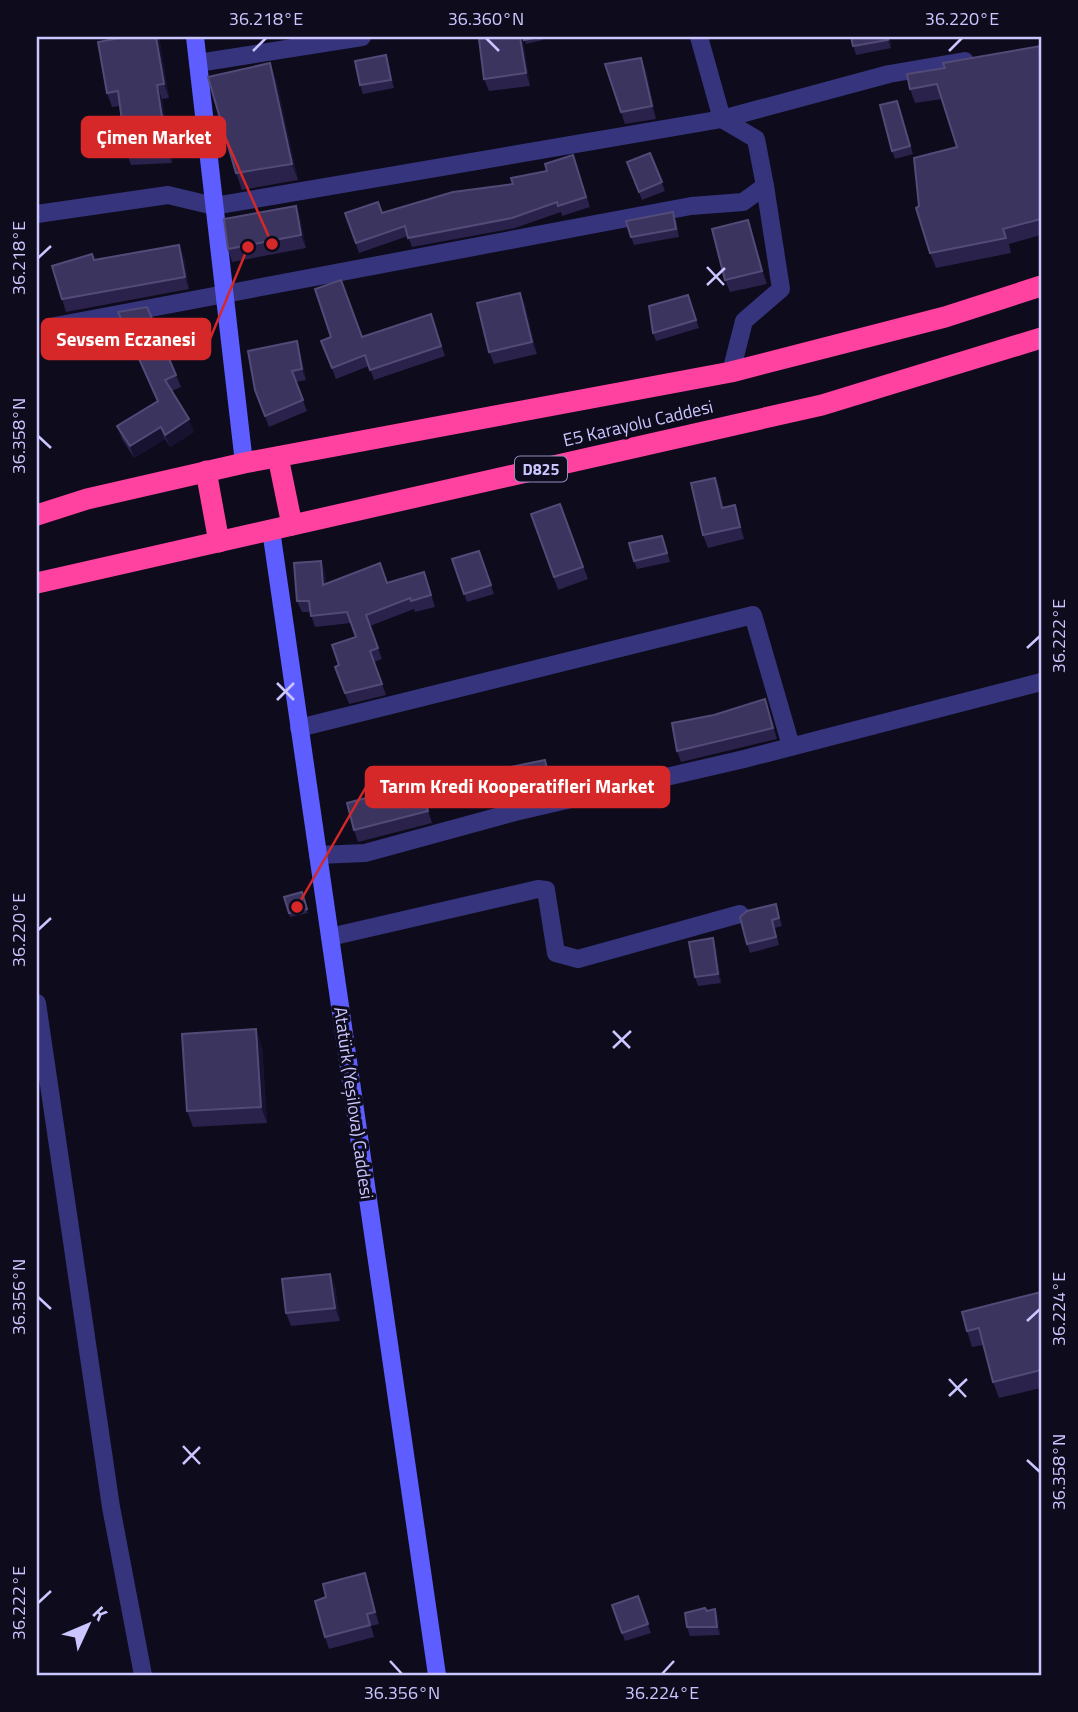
<svg xmlns="http://www.w3.org/2000/svg" width="1078" height="1712" font-family="'Titillium Web',sans-serif">
  <style>
    .lines { fill: none; stroke-linecap: round; stroke-linejoin: round }
    .street { stroke: #36347c; stroke-width: 18 }
    .secondary { stroke: #5e5dff; stroke-width: 18 }
    .highway { stroke: #ff419f; stroke-width: 21 }
    .wall { fill: #2a224b }
    .shaded-wall { fill: #171230 }
    .building { fill: #3b345e; stroke: #524b77; stroke-width: 2 }
    .ticks { fill: none; stroke: #cbc6ff; stroke-width: 2.5 }
    .labels { text-anchor: middle; dominant-baseline: central; stroke-width: 6; stroke-linejoin: round; paint-order: stroke }
    .shield { fill: #0d0b1c; stroke: #928ebb; stroke-width: 2 }
    .shield-label { font-size: 16px; font-weight: bold; fill: #cbc6ff }
    .street-label { font-size: 18px; fill: #cbc6ff; stroke: #0d0b1c }
    .leader { fill: none; stroke: #d62828; stroke-width: 2.5 }
    .callout-dot { fill: #d62828; stroke: #0d0b1c; stroke-width: 2.5 }
    .callout { fill: #d62828; stroke: #d62828; stroke-width: 2.5 }
    .callout-label { font-size: 19px; text-anchor: middle; font-weight: bold; fill: #fff }
    .neatline { fill: none; stroke: #cbc6ff; stroke-width: 2.5 }
    .ticks-label { font-size: 18px; text-anchor: middle; fill: #cbc6ff }
  </style>
  <rect width="100%" height="100%" fill="#0d0b1c"/>
  <g class="lines">
    <g class="street">
      <polyline points="198,63 362,37"/>
      <polyline points="37,214 168,195 214,206 722,119 889,74 965,61"/>
      <polyline points="55,326 691,206 743,202 765,186 756,139 722,119 699,37"/>
      <polyline points="731,372 744,321 781,289 765,186"/>
      <polyline points="299,728 753,615 791,746"/>
      <polyline points="318,855 365,853 515,812 744,759 1041,682"/>
      <polyline points="330,937 538,889 546,890 556,953 578,959 740,914"/>
      <polyline points="37,1003 111,1507 143,1675"/>
    </g>
    <g class="secondary">
      <polyline points="195,37 244,463"/>
      <polyline points="271,530 437,1675"/>
    </g>
    <g class="highway">
      <polyline points="278,457 292,525"/>
      <polyline points="206,471 219,542"/>
      <polyline points="37,515 87,499 244,463 731,372 945,317 1041,286"/>
      <polyline points="37,583 822,405 1041,338"/>
    </g>
  </g>
  <g class="wall">
    <polygon points="119,37 159,37 169,98 162,99 172,163 131,165 126,151 120,106 112,107 107,93"/>
    <polygon points="496,37 521,37 524,46 530,86 489,91 484,79"/>
    <polygon points="524,37 542,37 543,40 526,44"/>
    <polygon points="851,37 890,37 891,48 856,55"/>
    <polygon points="1041,46 1041,235 1009,244 1011,253 936,268 930,253 919,206 957,147 942,99 915,103 910,89"/>
    <polygon points="386,55 389,64 394,88 363,94 360,85"/>
    <polygon points="646,70 656,119 625,124 621,112"/>
    <polygon points="276,79 298,180 242,190 236,173"/>
    <polygon points="900,109 913,154 895,159 892,151"/>
    <polygon points="650,153 665,191 642,200 627,162"/>
    <polygon points="573,155 590,207 562,216 561,212 515,228 412,247 408,236 359,253 345,213 382,213 513,184 547,171"/>
    <polygon points="296,206 300,218 306,248 232,262 228,249"/>
    <polygon points="676,220 679,237 634,245 631,237"/>
    <polygon points="752,233 767,284 730,292 725,280"/>
    <polygon points="184,257 189,289 66,312 62,299 94,260"/>
    <polygon points="520,293 525,305 537,354 494,364 489,352"/>
    <polygon points="691,303 699,328 656,341 653,333"/>
    <polygon points="118,312 176,375 181,387 172,391 194,432 170,447 165,439 134,458 122,439 117,426 157,401"/>
    <polygon points="431,314 445,356 374,380 369,366 336,379 321,341 331,337 362,337"/>
    <polygon points="300,352 306,380 296,382 307,411 269,427 255,390"/>
    <polygon points="715,478 720,490 724,508 739,518 744,539 708,548 703,535"/>
    <polygon points="560,504 588,579 558,590 531,514"/>
    <polygon points="665,545 670,562 637,569 634,561"/>
    <polygon points="479,551 494,594 467,602 452,559"/>
    <polygon points="321,561 325,572 326,584 387,583 424,572 435,607 415,612 414,609 370,626 382,659 374,662 386,695 349,704 335,667 339,665 356,637 351,623 315,627 310,612 302,612 297,601"/>
    <polygon points="765,699 777,739 681,762 677,751 714,715"/>
    <polygon points="548,769 553,792 509,802 506,794"/>
    <polygon points="424,798 432,823 358,842 354,830 417,800"/>
    <polygon points="302,892 308,913 290,917 289,913"/>
    <polygon points="776,904 782,926 775,928 779,945 750,953 747,944"/>
    <polygon points="716,947 721,983 698,986 695,977"/>
    <polygon points="262,1046 267,1123 193,1127 187,1111"/>
    <polygon points="330,1274 335,1287 340,1321 291,1326 286,1313"/>
    <polygon points="1041,1292 1041,1388 999,1398 993,1382 983,1345 972,1347 967,1331"/>
    <polygon points="365,1573 369,1586 379,1624 371,1626 374,1637 329,1649 325,1637 326,1597"/>
    <polygon points="638,1596 651,1633 625,1641 612,1605"/>
    <polygon points="715,1609 718,1617 720,1635 690,1636 687,1627 707,1611"/>
  </g>
  <g class="shaded-wall">
    <polygon points="156,37 159,37 169,98 164,84"/>
    <polygon points="520,37 524,46 530,86 526,73"/>
    <polygon points="888,37 890,37 891,48 888,40"/>
    <polygon points="386,55 389,64 394,88 391,80"/>
    <polygon points="641,58 646,70 656,119 652,106"/>
    <polygon points="270,63 276,79 298,180 292,164"/>
    <polygon points="157,85 162,99 172,163 167,149"/>
    <polygon points="296,206 300,218 306,248 301,235"/>
    <polygon points="748,220 752,233 767,284 762,271"/>
    <polygon points="179,245 184,257 189,289 185,277"/>
    <polygon points="520,293 525,305 537,354 532,342"/>
    <polygon points="297,341 300,352 306,380 302,369"/>
    <polygon points="189,419 194,432 170,447 165,435"/>
    <polygon points="161,427 165,439 134,458 130,446"/>
    <polygon points="715,478 720,490 727,521 722,508"/>
    <polygon points="735,505 739,518 744,539 740,527"/>
    <polygon points="321,561 325,572 327,596 323,585"/>
    <polygon points="545,760 548,769 553,792 550,783"/>
    <polygon points="713,938 716,947 721,983 718,974"/>
    <polygon points="256,1029 262,1046 267,1123 261,1107"/>
    <polygon points="330,1274 335,1287 340,1321 335,1308"/>
    <polygon points="365,1573 369,1586 379,1624 375,1612"/>
    <polygon points="715,1609 718,1617 720,1635 717,1627"/>
  </g>
  <g class="building">
    <polygon points="119,37 156,37 164,84 157,85 167,149 126,151 118,91 107,93 98,42 120,38"/>
    <polygon points="496,37 520,37 526,73 484,79 479,39"/>
    <polygon points="524,37 539,37 524,40"/>
    <polygon points="851,37 888,37 888,40 853,46"/>
    <polygon points="1041,46 1041,219 1003,229 1006,238 930,253 916,208 919,206 914,158 957,147 937,84 910,89 907,74 945,68 943,63"/>
    <polygon points="386,55 391,80 360,85 355,61"/>
    <polygon points="641,58 652,106 621,112 605,64"/>
    <polygon points="270,63 292,164 236,173 208,77"/>
    <polygon points="897,101 910,146 892,151 880,105"/>
    <polygon points="650,153 662,182 639,192 627,162"/>
    <polygon points="573,155 586,197 558,206 557,202 512,218 408,238 405,226 356,243 345,213 378,202 382,213 453,192 513,184 511,178 547,171 545,164"/>
    <polygon points="296,206 301,235 228,249 224,219"/>
    <polygon points="673,212 676,229 631,237 626,221"/>
    <polygon points="748,220 762,271 725,280 712,229"/>
    <polygon points="179,245 185,277 62,299 52,266 92,254 94,260"/>
    <polygon points="341,280 362,337 431,314 441,346 370,370 365,355 332,368 321,341 331,337 315,289"/>
    <polygon points="520,293 532,342 489,352 477,303"/>
    <polygon points="688,295 696,320 653,333 649,306"/>
    <polygon points="147,307 176,375 165,380 189,419 165,435 161,427 130,446 117,426 158,401 118,312"/>
    <polygon points="297,341 302,369 292,371 303,400 265,416 255,390 248,351"/>
    <polygon points="715,478 722,508 735,505 740,527 703,535 691,483"/>
    <polygon points="560,504 583,567 554,577 531,514"/>
    <polygon points="662,536 667,553 634,561 629,543"/>
    <polygon points="479,551 491,585 464,594 452,559"/>
    <polygon points="321,561 323,585 380,563 387,583 424,572 431,595 411,601 410,598 366,615 378,648 370,651 382,684 345,693 335,667 339,665 332,645 356,637 347,612 311,616 309,601 297,601 294,563"/>
    <polygon points="765,699 773,728 677,751 672,723 714,715"/>
    <polygon points="545,760 550,783 506,794 501,769"/>
    <polygon points="412,786 416,800 424,798 428,811 354,830 347,803"/>
    <polygon points="302,892 307,909 289,913 284,897"/>
    <polygon points="776,904 779,918 772,920 776,937 747,944 740,917 747,911"/>
    <polygon points="713,938 718,974 695,977 689,942"/>
    <polygon points="256,1029 261,1107 187,1111 182,1034"/>
    <polygon points="330,1274 335,1308 286,1313 282,1279"/>
    <polygon points="1041,1292 1041,1370 993,1382 979,1328 967,1331 962,1312"/>
    <polygon points="365,1573 375,1612 367,1614 370,1625 325,1637 315,1601 326,1597 323,1584"/>
    <polygon points="638,1596 648,1624 622,1633 612,1605"/>
    <polygon points="705,1608 707,1611 715,1609 717,1627 687,1627 685,1613"/>
  </g>
  <path class="ticks" d="M486,38L499,51M253,51L266,38M949,51L962,38M38,258L51,246M707,267L724,285M707,285L725,268M38,436L51,448M1027,648L1040,636M277,683L294,700M277,700L294,683M38,930L51,918M613,1031L630,1048M613,1048L631,1031M38,1297L51,1309M1027,1321L1040,1309M949,1379L966,1397M949,1396L967,1379M183,1446L200,1464M1027,1460L1040,1472M183,1464L200,1447M38,1603L51,1591M390,1661L402,1674M662,1674L674,1661"/>
  <g class="labels">
    <rect class="shield" x="515" y="456.5" width="52" height="25" rx="5"/>
    <g class="shield-label">
      <text x="541" y="469">D825</text>
    </g>
    <g class="street-label">
      <text transform="translate(638 423) rotate(-13)">E5 Karayolu Caddesi</text>
      <text transform="translate(354 1103) rotate(82)">Atatürk (Yeşilova) Caddesi</text>
    </g>
  </g>
  <path class="leader" d="M272 244L225 137M248 247L210 339M297 907L366 787"/>
  <g class="callout-dot">
    <circle cx="272" cy="244" r="7"/>
    <circle cx="248" cy="247" r="7"/>
    <circle cx="297" cy="907" r="7"/>
  </g>
  <g class="callout">
    <rect x="82" y="117" width="143" height="40" rx="7"/>
    <rect x="42" y="319" width="168" height="40" rx="7"/>
    <rect x="366" y="767" width="303" height="40" rx="7"/>
  </g>
  <g class="callout-label">
    <text x="154" y="144">Çimen Market</text>
    <text x="126" y="346">Sevsem Eczanesi</text>
    <text x="517" y="793">Tarım Kredi Kooperatifleri Market</text>
  </g>
  <rect width="1078" height="1712" fill="none" stroke="#0d0b1c" stroke-width="77"/>
  <g transform="translate(88 1625) rotate(46)" stroke="#0d0b1c" stroke-width="5" paint-order="stroke">
  <path d="M0-5L12 26L0 18L-12 26Z" fill="#cbc6ff"/>
  <text y="-10" font-size="19" font-weight="bold" text-anchor="middle" fill="#cbc6ff">K</text>
  </g>
  <rect x="38" y="38" width="1002" height="1636" class="neatline"/>
  <g class="ticks-label">
    <text x="266" y="25">36.218°E</text>
    <text x="486" y="25">36.360°N</text>
    <text x="962" y="25">36.220°E</text>
    <text transform="translate(19 258) rotate(-90)" y="6">36.218°E</text>
    <text transform="translate(19 436) rotate(-90)" y="6">36.358°N</text>
    <text transform="translate(1059 636) rotate(-90)" y="6">36.222°E</text>
    <text transform="translate(19 930) rotate(-90)" y="6">36.220°E</text>
    <text transform="translate(19 1297) rotate(-90)" y="6">36.356°N</text>
    <text transform="translate(1059 1309) rotate(-90)" y="6">36.224°E</text>
    <text transform="translate(1059 1472) rotate(-90)" y="6">36.358°N</text>
    <text transform="translate(19 1603) rotate(-90)" y="6">36.222°E</text>
    <text x="402" y="1699">36.356°N</text>
    <text x="662" y="1699">36.224°E</text>
  </g>
</svg>
